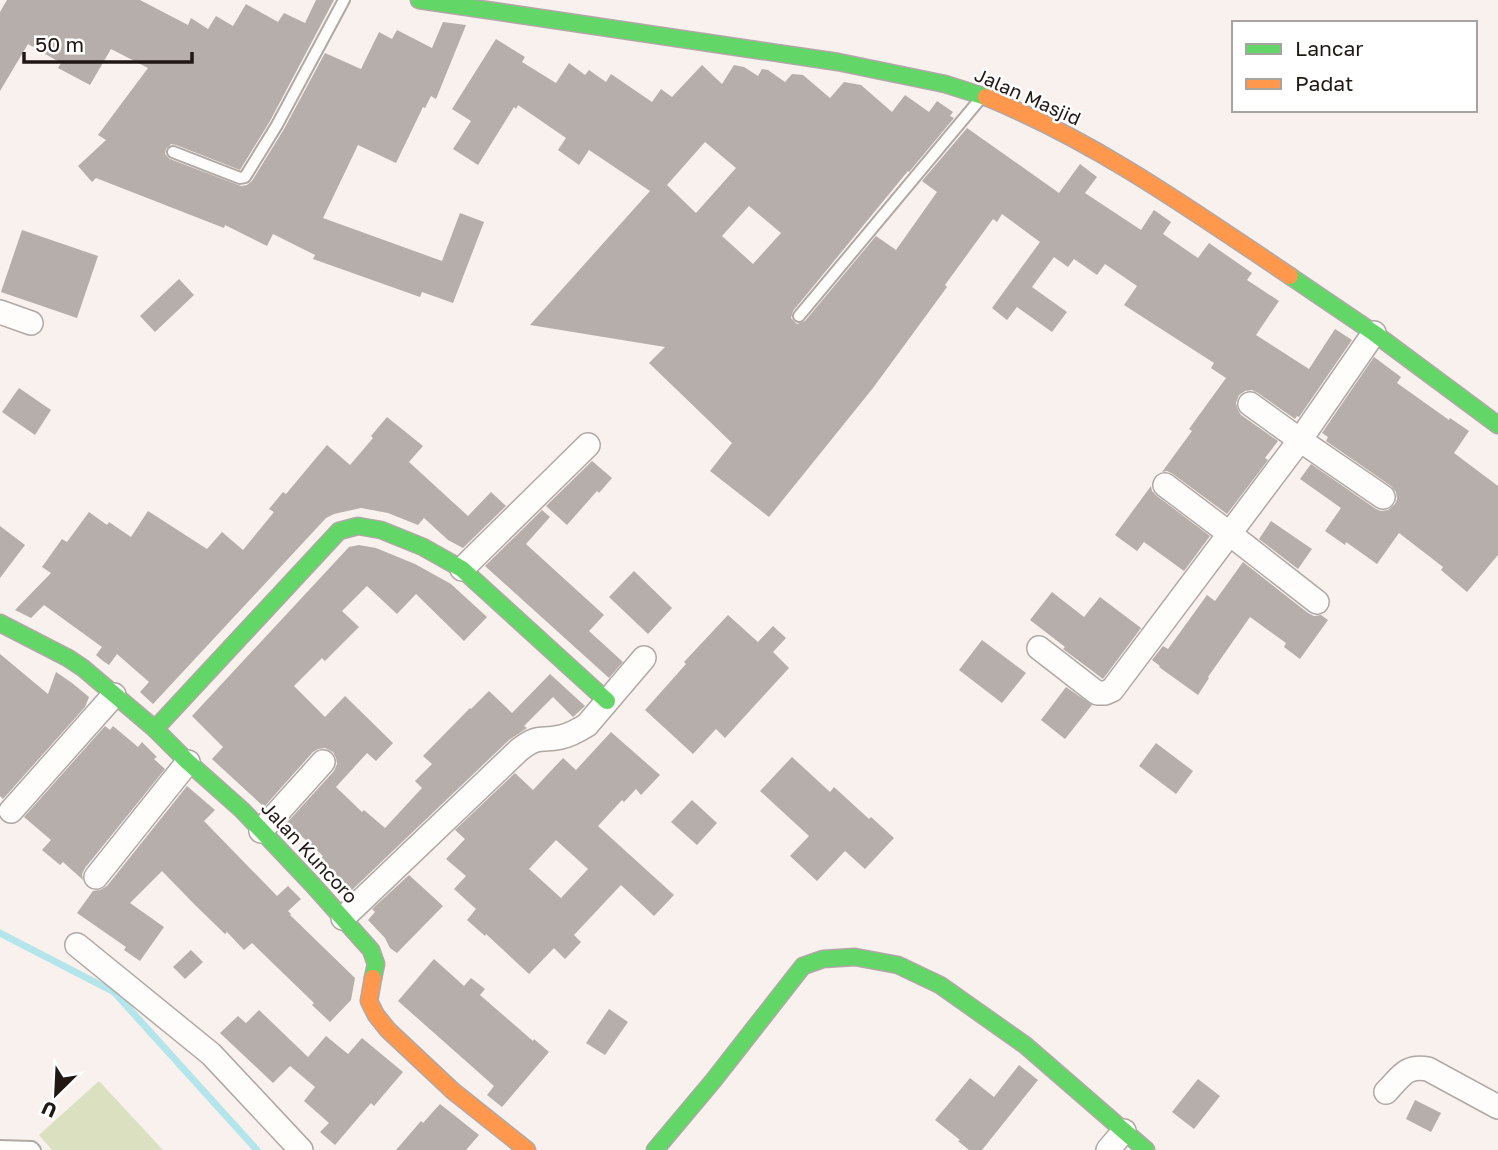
<svg xmlns="http://www.w3.org/2000/svg" width="1498" height="1150" font-family="'Golos Text',sans-serif">
  <style>
    .green { fill: #dbe0c1 }
    .lines { fill: none; stroke-linecap: round; stroke-linejoin: round }
    .stream { stroke: #b3e5ea; stroke-width: 7 }
    .building { fill: #b5aeaa; fill-rule: evenodd }
    .lane-casing { stroke: #b0a8a5; stroke-width: 14 }
    .street-casing { stroke: #b0a8a5; stroke-width: 26 }
    .fast-casing { stroke: #b0a8a5; stroke-width: 19 }
    .slow-casing { stroke: #b0a8a5; stroke-width: 19 }
    .lane { stroke: #fefdfc; stroke-width: 10 }
    .street { stroke: #fefdfc; stroke-width: 23 }
    .fast { stroke: #63d668; stroke-width: 16 }
    .slow { stroke: #ff974d; stroke-width: 16 }
    .labels { text-anchor: middle; dominant-baseline: central; stroke-width: 5; stroke-linejoin: round; paint-order: stroke }
    .street-label { font-size: 19px; fill: #211814; stroke: #fff }
  </style>
  <rect width="100%" height="100%" fill="#f8f1ee"/>
  <polygon class="green" points="99,1081 163,1150 52,1150 39,1135"/>
  <g class="lines">
    <polyline class="stream" points="0,933 114,992 257,1150"/>
  </g>
  <g class="building">
    <polygon points="7,0 140,0 188,25 191,18 208,29 216,16 233,26 246,4 278,22 284,13 305,23 316,0 334,0 270,121 240,170 176,145 171,144 166,149 165,154 170,159 241,186 247,185 252,181 284,129 325,53 361,69 379,32 392,39 397,30 432,48 443,22 466,25 436,99 431,96 425,108 423,107 396,163 358,145 323,218 442,261 460,213 484,222 453,303 422,292 420,297 313,259 315,255 273,234 267,246 225,225 224,228 96,178 92,182 78,166 106,140 98,135 148,68 111,49 90,85 58,68 61,63 28,44 0,91 0,12"/>
    <path d="M496,39L525,57L522,62L556,83L569,63L585,75L589,70L606,82L611,74L652,102L661,89L672,97L702,65L722,84L734,65L744,67L758,76L762,69L768,70L785,82L792,74L803,75L830,98L844,82L861,85L892,112L905,95L929,112L937,101L953,112L950,116L954,118L909,172L908,171L793,311L791,318L797,324L805,321L876,236L896,250L937,192L922,181L967,128L1059,193L1080,164L1097,177L1085,193L1141,230L1154,210L1171,222L1163,234L1198,258L1209,243L1252,273L1247,280L1279,301L1256,335L1309,369L1335,329L1352,340L1299,417L1297,416L1295,419L1258,393L1252,390L1245,391L1239,395L1236,403L1238,410L1241,415L1278,441L1265,458L1268,460L1227,514L1173,474L1167,471L1162,472L1192,431L1189,429L1226,378L1211,368L1214,363L1124,305L1137,286L1105,264L1097,275L1074,259L1068,267L1054,257L1032,287L1067,312L1052,332L1017,307L1007,320L992,308L1040,242L1002,214L997,222L993,219L945,285L947,287L873,388L769,517L710,471L732,443L649,363L665,347L530,325L650,191L589,150L579,165L558,150L566,138L518,105L516,109L514,107L478,165L453,149L471,121L452,109ZM705,142L736,168L696,213L667,185ZM749,206L781,233L753,264L722,236Z"/>
    <polygon points="22,230 98,256 77,318 1,292"/>
    <polygon points="179,279 194,295 155,332 140,316"/>
    <polygon points="1374,357 1401,377 1397,383 1449,420 1450,418 1469,431 1454,453 1498,486 1498,555 1467,592 1441,570 1443,567 1399,533 1377,564 1346,542 1345,545 1325,531 1341,508 1300,479 1311,464 1376,509 1381,511 1388,510 1395,504 1397,499 1396,492 1391,486 1326,441 1328,437 1322,433"/>
    <polygon points="19,388 51,410 35,435 2,412"/>
    <polygon points="387,417 423,446 409,462 468,516 491,492 506,506 463,548 448,540 424,518 418,525 388,513 361,508 334,514 326,518 153,704 140,692 149,682 117,654 109,665 103,661 96,655 102,647 44,605 31,618 15,610 51,573 42,567 62,539 67,542 89,512 107,525 109,522 131,537 148,511 207,549 222,532 243,550 274,512 269,509 283,492 286,494 327,445 350,465 373,438 371,436"/>
    <polygon points="592,461 612,478 599,493 597,491 567,525 546,506"/>
    <polygon points="1151,486 1152,491 1157,496 1210,536 1184,571 1144,542 1137,551 1115,535"/>
    <polygon points="542,510 550,517 526,544 604,615 589,631 623,662 609,678 485,566"/>
    <polygon points="1271,521 1312,549 1298,569 1259,539"/>
    <polygon points="0,526 25,545 0,578"/>
    <polygon points="359,545 376,548 415,564 451,584 487,617 464,641 416,594 397,614 367,586 342,611 359,627 325,661 322,658 294,686 325,717 345,696 393,743 376,761 367,753 336,787 362,812 364,810 385,828 422,788 415,781 432,764 423,756 470,708 471,709 489,691 512,713 550,674 585,706 573,717 553,697 524,726 527,728 509,740 352,890 320,859 323,856 297,832 292,837 283,827 334,771 337,764 336,758 333,752 325,748 318,749 313,752 264,807 212,759 223,747 192,716 349,547"/>
    <polygon points="1243,562 1308,613 1314,616 1321,615 1328,620 1300,659 1284,647 1286,643 1250,617 1208,677 1209,678 1198,695 1159,667 1160,666 1152,660 1163,646 1168,649 1207,595 1215,601"/>
    <polygon points="634,571 672,608 648,634 609,597"/>
    <polygon points="1052,592 1084,617 1100,597 1141,628 1103,679 1063,649 1065,647 1030,620"/>
    <polygon points="728,615 758,642 773,626 786,638 773,652 789,668 725,738 716,729 693,754 645,710 686,664 684,662"/>
    <polygon points="982,640 1026,673 1002,703 959,670"/>
    <polygon points="0,654 48,694 56,672 72,683 89,697 85,707 3,799 0,796"/>
    <polygon points="1066,687 1092,705 1065,739 1041,720"/>
    <polygon points="105,726 110,730 113,726 138,747 142,742 157,757 154,759 165,769 85,868 82,874 83,880 63,862 60,865 42,850 51,840 24,817"/>
    <path d="M611,732L660,775L641,795L636,789L624,802L622,800L598,826L674,895L654,916L621,885L574,935L581,942L565,959L554,948L529,974L486,934L485,936L467,920L476,909L454,889L466,876L446,859L465,839L455,830L515,773L533,790L563,758L576,770ZM556,840L588,869L561,898L529,869Z"/>
    <polygon points="1156,743 1193,771 1176,794 1139,766"/>
    <polygon points="792,757 830,792 834,787 869,819 871,817 894,838 865,869 845,851 817,881 790,856 809,836 760,791"/>
    <polygon points="187,786 215,810 204,821 277,896 288,886 301,899 288,911 291,914 290,915 355,978 351,1000 330,1022 312,1005 314,1003 252,943 244,950 227,932 225,934 195,905 162,871 130,903 164,927 140,961 124,950 126,947 77,913 93,891 100,890 107,886"/>
    <polygon points="692,800 717,823 697,845 671,822"/>
    <polygon points="409,875 443,906 397,953 390,948 385,938 368,920 375,912 372,909"/>
    <polygon points="191,950 203,962 185,979 173,967"/>
    <polygon points="434,959 464,986 471,978 485,989 480,995 533,1041 534,1039 549,1052 502,1107 487,1095 494,1086 398,1001"/>
    <polygon points="609,1009 628,1022 605,1055 586,1043"/>
    <polygon points="259,1010 308,1057 326,1036 348,1054 362,1038 403,1072 374,1106 371,1103 335,1145 320,1132 329,1123 304,1101 315,1087 290,1066 273,1083 220,1033 238,1016 246,1023"/>
    <polygon points="1019,1065 1038,1080 982,1150 969,1150 958,1141 960,1140 935,1120 970,1078 994,1097"/>
    <polygon points="1198,1079 1220,1096 1194,1129 1172,1112"/>
    <polygon points="1415,1100 1441,1113 1431,1132 1406,1119"/>
    <polygon points="440,1104 479,1135 466,1150 396,1150 421,1121 423,1123"/>
  </g>
  <g class="lines">
    <defs>
      <g id="lane">
        <polyline points="173,152 240,178 245,177 277,125 344,0"/>
        <polyline points="799,316 981,98"/>
        <polyline points="0,1146 32,1147 35,1150"/>
      </g>
      <g id="street">
        <polyline points="0,312 31,323"/>
        <polyline points="1250,404 1300,440 1383,497"/>
        <polyline points="1165,485 1230,534 1317,602"/>
        <polyline points="462,569 588,445"/>
        <polyline points="1039,648 1097,693 1105,693 1112,690 1300,440 1374,333"/>
        <polyline points="11,811 114,695"/>
        <polyline points="261,831 323,762"/>
        <polyline points="96,877 188,762"/>
        <path d="M343,918L519,750C539,734 540,742 561,737C571,735 579,730 587,725L644,658"/>
        <polyline points="77,945 211,1054 301,1150"/>
        <path d="M1386,1092C1401,1077 1405,1065 1428,1069L1498,1107"/>
        <polyline points="1108,1150 1124,1131"/>
      </g>
      <g id="fast">
        <polyline points="419,0 838,62 945,84 986,97"/>
        <polyline points="1290,276 1374,333 1498,425"/>
        <polyline points="0,623 68,658 83,668 155,729 188,762 242,810 312,884 371,950 376,964 373,978"/>
        <polyline points="155,729 339,531 358,526 381,530 423,547 462,569 607,701"/>
        <polyline points="655,1150 713,1081 803,966 823,959 855,957 898,965 940,985 1025,1045 1146,1150"/>
      </g>
      <g id="slow">
        <path d="M986,97C1098,143 1190,209 1290,276"/>
        <polyline points="373,978 369,1001 376,1015 388,1030 453,1091 527,1150"/>
      </g>
    </defs>
    <use href="#lane" class="lane-casing"/>
    <use href="#street" class="street-casing"/>
    <use href="#fast" class="fast-casing"/>
    <use href="#slow" class="slow-casing"/>
    <use href="#lane" class="lane"/>
    <use href="#street" class="street"/>
    <use href="#fast" class="fast"/>
    <use href="#slow" class="slow"/>
  </g>
  <g class="labels">
    <g class="street-label">
      <text transform="translate(1028 96) rotate(24)">Jalan Masjid</text>
      <text transform="translate(310 852) rotate(47)">Jalan Kuncoro</text>
    </g>
  </g>
  <rect x="1232" y="21" width="245" height="91" fill="#ffffff" stroke="#a6a3a1" stroke-width="2"/>
  <rect x="1246" y="44" width="35" height="10" fill="#63d668" stroke="#a6a3a1" stroke-width="2"/>
  <text x="1295" y="56" font-size="21" fill="#211814">Lancar</text>
  <rect x="1246" y="79" width="35" height="10" fill="#ff974d" stroke="#a6a3a1" stroke-width="2"/>
  <text x="1295" y="91" font-size="21" fill="#211814">Padat</text>
  <g transform="translate(56 1094) rotate(204)" stroke="#ffffff" stroke-width="5" paint-order="stroke">
  <path d="M0-5L12 26L0 18L-12 26Z" fill="#211814"/>
  <text y="-10" font-size="19" font-weight="bold" text-anchor="middle" fill="#211814">U</text>
  </g>
  <path d="M24 52v10h168v-10" fill="none" stroke="#211814" stroke-width="3.5"/>
  <text x="35" y="52" font-size="21" fill="#211814" stroke="#ffffff" stroke-width="5" paint-order="stroke">50 m</text>
</svg>
